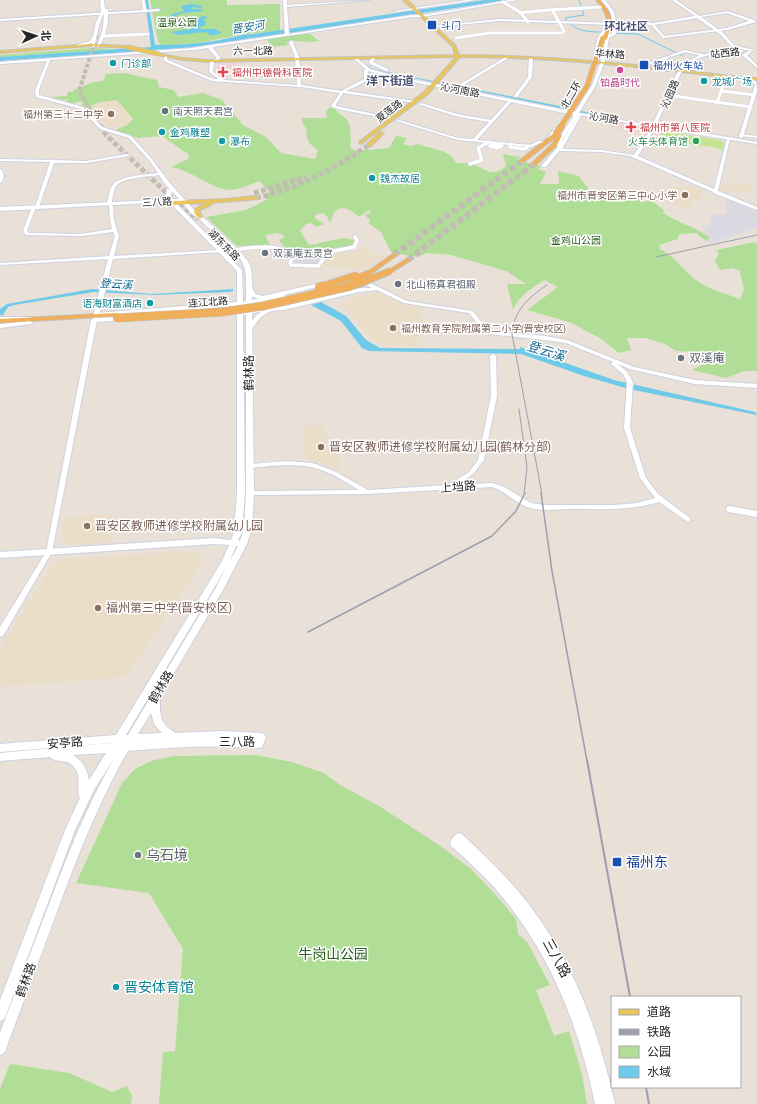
<svg xmlns="http://www.w3.org/2000/svg" width="757" height="1104" font-family="'Asap Condensed','Noto Sans SC',sans-serif">
  <style>
    .industrial { fill: #dbd9e1 }
    .education { fill: #eadec8 }
    .medical { fill: #f0d5d7 }
    .green { fill: #b0de96 }
    .pitch { fill: #c3e592 }
    .water { fill: #6ecae8 }
    .lines { fill: none; stroke-linecap: round; stroke-linejoin: round }
    .stream { stroke: #6ecae8; stroke-width: 1 }
    .river { fill: #6ecae8; fill-rule: evenodd }
    .secondary-tunnel-far1 { stroke: #c2bcb4; stroke-width: 4; stroke-dasharray: 4 2; stroke-linecap: butt }
    .secondary-tunnel { stroke: #c2bcb4; stroke-width: 5; stroke-dasharray: 5 2.5; stroke-linecap: butt }
    .primary-tunnel { stroke: #c2bcb4; stroke-width: 5; stroke-dasharray: 5 2.5; stroke-linecap: butt }
    .trunk-tunnel { stroke: #c2bcb4; stroke-width: 6; stroke-dasharray: 6 3; stroke-linecap: butt }
    .minor-far2-casing { stroke: #ced1df; stroke-width: 4 }
    .minor-far1-casing { stroke: #ced1df; stroke-width: 5 }
    .minor-casing { stroke: #ced1df; stroke-width: 8 }
    .tertiary-casing { stroke: #ced1df; stroke-width: 2 }
    .secondary-casing { stroke: #ced1df; stroke-width: 2 }
    .primary-casing { stroke: #c2c2c2; stroke-width: 2 }
    .trunk-casing { stroke: #c2c2c2; stroke-width: 2 }
    .minor-far2 { stroke: #fff; stroke-width: 3 }
    .minor-far1 { stroke: #fff; stroke-width: 3.5 }
    .minor { stroke: #fff; stroke-width: 6 }
    .tertiary { fill: #fff; fill-rule: evenodd }
    .secondary { fill: #fff; fill-rule: evenodd }
    .primary { fill: #e9c65d; fill-rule: evenodd }
    .trunk { fill: #f0af5a; fill-rule: evenodd }
    .rail-far2 { stroke: #9c9fb0; stroke-width: 1 }
    .rail-far1 { stroke: #9c9fb0; stroke-width: 1.5 }
    .rail { stroke: #9c9fb0; stroke-width: 2 }
    .primary-bridge-casing { stroke: #c2c2c2; stroke-width: 5; stroke-linecap: butt }
    .trunk-bridge-far2-casing { stroke: #c2c2c2; stroke-width: 5.5; stroke-linecap: butt }
    .trunk-bridge-far1-casing { stroke: #c2c2c2; stroke-width: 8; stroke-linecap: butt }
    .trunk-bridge-casing { stroke: #c2c2c2; stroke-width: 9; stroke-linecap: butt }
    .primary-bridge { stroke: #e9c65d; stroke-width: 4 }
    .trunk-bridge-far2 { stroke: #f0af5a; stroke-width: 4.5 }
    .trunk-bridge-far1 { stroke: #f0af5a; stroke-width: 6 }
    .trunk-bridge { stroke: #f0af5a; stroke-width: 8 }
    .transit-dot { fill: #1a4fb4; stroke: #fff; stroke-width: 1.5 }
    .culture-dot { fill: #0f9aa8; stroke: #fff; stroke-width: 1.5 }
    .hotel-dot { fill: #d1479c; stroke: #fff; stroke-width: 1.5 }
    .health-dot { fill: #e0444e; stroke: #fff; stroke-width: 1.5 }
    .worship-dot { fill: #6b7280; stroke: #fff; stroke-width: 1.5 }
    .education-dot { fill: #8d6e63; stroke: #fff; stroke-width: 1.5 }
    .leisure-dot { fill: #2e9e5b; stroke: #fff; stroke-width: 1.5 }
    .labels { text-anchor: middle; dominant-baseline: central; stroke-width: 3; stroke-linejoin: round; paint-order: stroke }
    .far-park-label { font-size: 10px; fill: #2b5e1c; stroke: #fff }
    .far-transit-label { font-size: 10px; fill: #164399; stroke: #fff; text-anchor: start }
    .far-street-label { font-size: 10px; fill: #262626; stroke: #fff }
    .far-culture-label { font-size: 10px; fill: #0d838f; stroke: #fff; text-anchor: start }
    .far-health-label { font-size: 10px; fill: #be3a42; stroke: #fff; text-anchor: start }
    .far-hotel-label { font-size: 10px; fill: #b23c85; stroke: #fff }
    .far-worship-label { font-size: 10px; fill: #5b616d; stroke: #fff; text-anchor: start }
    .far-education-label { font-size: 10px; fill: #785e54; stroke: #fff; text-anchor: end }
    .far-leisure-label { font-size: 10px; fill: #27864d; stroke: #fff; text-anchor: end }
    .far-neighbourhood-label { font-size: 11px; font-weight: bold; fill: #4a5274; stroke: #fff }
    .far-water-label { font-size: 11px; font-style: italic; fill: #13668e; stroke: #fff }
    .far-quarter-label { font-size: 12px; font-weight: bold; fill: #4a5274; stroke: #fff }
    .worship-label { font-size: 12px; fill: #5b616d; stroke: #fff; text-anchor: start }
    .street-label { font-size: 12px; fill: #262626; stroke: #fff }
    .education-label { font-size: 12px; fill: #785e54; stroke: #fff; text-anchor: start }
    .water-label { font-size: 13px; font-style: italic; fill: #13668e; stroke: #fff }
    .near-worship-label { font-size: 14px; fill: #5b616d; stroke: #fff; text-anchor: start }
    .near-transit-label { font-size: 14px; fill: #164399; stroke: #fff; text-anchor: start }
    .near-park-label { font-size: 14px; fill: #2b5e1c; stroke: #fff }
    .near-street-label { font-size: 14px; fill: #262626; stroke: #fff }
    .near-culture-label { font-size: 14px; fill: #0d838f; stroke: #fff; text-anchor: start }
  </style>
  <rect width="100%" height="100%" fill="#e9e1d8"/>
  <g class="industrial">
    <polygon points="725,199 757,212 757,228 710,244 706,241 710,238 703,232 706,228 701,225 707,226 712,222 709,214 727,214"/>
    <polygon points="297,252 307,253 315,257 324,256 319,264 307,266 293,264 292,263"/>
  </g>
  <g class="education">
    <polygon points="117,100 133,119 127,125 117,128 107,126 103,121 99,122 91,108 96,103"/>
    <polygon points="747,183 753,191 721,192 720,190 721,184"/>
    <polygon points="693,186 701,189 703,201 690,201 693,206 679,209 664,189"/>
    <polygon points="370,248 371,254 388,255 365,269 321,267 329,253 356,251 356,250"/>
    <polygon points="379,292 399,301 423,306 420,317 423,319 424,338 418,339 418,346 390,346 374,341 354,318 340,306 347,302 345,300"/>
    <polygon points="322,425 324,436 338,440 339,470 304,457 303,426"/>
    <polygon points="114,514 110,542 71,545 61,540 65,517"/>
    <polygon points="196,551 201,558 201,565 125,677 0,687 0,648 53,564 64,559"/>
  </g>
  <g class="medical">
    <polygon points="236,62 235,71 229,72 227,79 234,81 225,80 216,73 217,63"/>
    <polygon points="616,121 644,127 647,129 636,133 617,129 618,127 611,126"/>
  </g>
  <g class="green">
    <polygon points="150,0 227,0 227,5 280,4 280,31 245,34 198,43 162,46 158,41"/>
    <path d="M309,33L319,41C308,43 299,40 287,42L288,45L273,47L266,39Z"/>
    <polygon points="91,48 118,49 0,57 0,55"/>
    <path d="M124,73L157,80L159,87L174,90L178,97L203,93L222,100L243,125L266,137L281,153L315,159L318,150L310,144L306,135L307,131L301,119L303,118H327L326,111L332,106C336,112 341,114 346,119C352,125 351,140 350,148L357,151L389,148L396,136L407,138L403,144L411,146L418,144C430,149 450,149 456,163C461,163 467,163 472,164C488,169 490,179 506,166L503,154L520,157L517,160L541,166L538,169L546,172L540,184H559L558,171L579,176L590,191L620,190L644,202L650,200L664,210L663,213C678,223 697,227 710,238L706,241L696,233L679,234L678,239L659,245L660,249C673,255 680,266 691,276C704,288 723,293 740,299L744,289L740,273L741,271L732,268L720,270L715,261L719,253L716,250L755,242L757,243V371H744L726,378L692,370L703,364L693,352L676,351L665,344L646,338H627L631,350L619,353L600,338L569,322L527,310L558,287L544,280C532,288 520,295 513,309L507,284H526L506,271L451,255L428,253L416,257L391,252L381,232L368,223L371,221L365,215L371,212L369,210L359,217C348,206 334,203 331,222L327,219L329,218L323,213L315,215V218L324,224L317,227L311,223L306,224L300,231L309,245L344,238L354,240V244L349,248L316,252L324,256L315,257L307,253L298,254L284,247L279,240L284,238L283,235L277,233L265,235L270,245L237,246L206,217L246,210L266,200L269,191L259,181C250,185 239,190 229,190C212,189 191,170 171,167L188,159L189,155L162,136L138,138L115,130L127,125L133,119L117,100L96,103L89,108L78,106L83,104L81,101L71,104L64,102L69,99L62,100L51,97L67,96L68,92L75,91L73,90L94,82L103,81L106,74Z"/>
    <polygon points="255,755 292,762 324,773 340,785 379,806 439,845 471,869 495,894 516,919 518,934 527,942 550,985 536,990 554,1036 569,1031 582,1074 587,1104 159,1104 163,1052 175,1051 183,949 149,893 76,883 122,783 135,769 151,761 173,756"/>
    <polygon points="10,1064 69,1073 112,1092 127,1086 132,1096 131,1104 0,1104 0,1089"/>
  </g>
  <polygon class="pitch" points="659,131 720,140 724,143 723,151 714,147 661,141 659,140 667,136 661,135 662,132 657,132"/>
  <g class="water">
    <path d="M145,0H148L155,45C175,45 195,44 214,41C228,39 240,34 254,34L485,0H508L191,48L0,61V57L151,47Z"/>
    <polygon points="191,4 203,6 201,8 194,7 190,9 201,9 203,11 183,13 174,16 180,22 191,23 202,16 208,17 203,20 206,21 206,25 198,28 199,29 215,29 222,33 210,36 208,33 204,32 179,35 171,32 192,29 192,28 180,28 177,23 168,19 172,14 184,11 181,6"/>
    <polygon points="359,60 373,69 564,107 564,109 370,69"/>
    <polygon points="92,289 152,294 233,289 233,291 229,292 154,295 94,292 14,305 8,307 3,315 0,315 0,309 7,304"/>
    <polygon points="321,302 346,316 366,340 380,348 520,349 520,347 614,380 755,412 757,415 629,389 584,376 521,354 369,351 362,348 341,321 311,305"/>
  </g>
  <g class="lines">
    <g class="stream">
      <path d="M579,0L584,15L565,18C574,31 587,32 602,32"/>
      <polyline points="608,33 638,34 683,56"/>
    </g>
    <polygon class="river" points="581,111 605,115 607,116 605,117 583,113 581,113"/>
    <polyline class="secondary-tunnel-far1" points="97,35 80,88 80,93 100,126"/>
    <polyline class="secondary-tunnel" points="100,125 106,135 196,221"/>
    <g class="primary-tunnel">
      <polyline points="254,193 306,177"/>
      <path d="M256,198C299,188 333,169 369,145"/>
    </g>
    <g class="trunk-tunnel">
      <polyline points="394,255 522,161"/>
      <polyline points="408,260 534,164"/>
    </g>
    <defs>
      <g id="minor-far2">
        <polyline points="143,0 145,10"/>
        <polyline points="503,2 520,12 528,22"/>
        <path d="M520,13C547,9 574,9 601,7"/>
        <polyline points="103,36 148,34"/>
        <polyline points="456,38 489,33 562,33 564,31 553,11"/>
        <polyline points="722,91 754,95"/>
        <polyline points="667,95 751,107"/>
        <polyline points="717,103 726,77"/>
      </g>
      <g id="minor-far1">
        <polygon points="492,144 502,146 497,148 490,146"/>
        <polyline points="511,144 510,147 525,149 528,146"/>
        <polyline points="470,164 482,160 478,148 489,142"/>
        <path d="M235,250C256,247 276,243 294,255L290,263L291,265L318,266L329,252L354,247L357,241L355,237"/>
      </g>
      <polyline id="minor" points="729,509 757,514"/>
      <g id="tertiary">
        <path d="M283,0H287V5L370,0L287,7L289,34L412,15H423L510,0H518L422,17H412L212,47L221,58L214,62L213,72L224,80L297,85L295,57L289,42L291,41L295,42L293,43L299,57L301,85L341,91L364,79V71L367,68H369L368,71L367,81L346,91L415,101L417,102L416,103L343,93L335,106L394,118L395,119L393,120L338,109L332,107L331,106L340,93L301,87L212,81L166,62L163,59L165,56H167V59L168,60L213,79H219L209,72L210,62L217,58L208,48L192,50L50,60L39,90V95L83,107L102,127L131,136L151,158L169,182L185,200L181,201L165,184L159,175C149,177 123,177 116,186C113,191 113,199 111,205L113,206L114,220L119,236L114,256L221,250L223,251L221,252L113,259L99,316L96,318L93,316L108,259L0,265V263L109,256L115,236L113,232L81,236L26,235L23,231L31,209L33,208L35,209L27,231L29,233L81,234L112,229L110,220L109,205L107,204C108,198 109,191 112,186C119,175 146,175 158,173L149,160L129,138L100,129L81,109L36,97L35,90L47,61L0,64V62L192,48L285,34Z"/>
        <polygon points="467,0 476,0 396,12 394,11"/>
        <polygon points="160,9 159,11 0,21 0,19"/>
        <polygon points="727,11 754,20 756,22 727,30 663,38 651,25 654,24 664,36 727,28 749,21 727,13"/>
        <polygon points="685,50 705,55 703,56 685,52 651,64 648,63"/>
        <polygon points="507,56 510,57 462,86 459,85"/>
        <polygon points="531,57 533,58 532,77 517,97 515,97 514,96 528,77 529,58"/>
        <polygon points="746,78 756,81 757,91 743,137 741,138 739,137 755,85 754,83 746,80"/>
        <polygon points="510,99 513,100 477,140 530,145 539,141 546,142 546,144 540,143 531,147 458,140 396,121 399,120 458,138 473,139 489,122 455,116 418,104 421,103 457,114 491,120"/>
        <polygon points="579,115 581,116 565,144 561,149 601,150 634,155 651,129 653,129 654,130 638,156 714,189 727,139 730,138 718,191 757,207 757,210 713,193 713,192 630,156 601,152 562,151 560,150 546,167 542,167 542,165 561,143 577,116"/>
        <polygon points="128,154 129,154 129,156 86,163 54,163 39,207 37,208 35,207 50,162 0,161 0,159 51,160 53,159 55,160 86,161"/>
        <polygon points="0,169 2,170 4,176 2,182 0,183"/>
        <path d="M360,278L407,301L473,311L486,328L492,331L545,336L567,340L634,367L695,380L757,384V388L695,384L630,369L618,364L627,372L633,382L630,428L646,478L658,494L690,518L691,520L688,522L659,502C630,511 600,509 570,509C556,509 541,512 527,507C514,502 505,491 492,487L367,494L248,495L247,493L250,491L359,490C346,482 332,473 318,469C296,462 272,466 250,468L247,466L250,464L286,461L313,463L336,472L368,490L448,485L469,472L478,460L491,396L490,356L493,354L496,356L497,396L484,460L473,474L458,485L492,483L504,487L531,503L544,505H615L637,503L655,498L640,478L624,428L627,382L623,374L612,365L611,364L613,362L566,343L545,340L489,334L482,330L469,313L404,303L377,290L359,292L284,310C266,309 259,317 251,331L249,332L246,330C254,314 266,306 284,306L359,288H372L358,281V279Z"/>
        <polygon points="324,282 326,283 326,285 263,300 251,296 246,286 251,285 255,294 263,296"/>
        <polygon points="94,318 97,320 52,552 3,636 0,637 0,627 46,552 91,320"/>
      </g>
      <g id="secondary">
        <path d="M100,0H104L105,9H108C109,23 106,35 99,47H97L103,28L104,13L100,22L94,47H92V43L76,47V45L90,41L93,36L96,22L101,12Z"/>
        <path d="M601,0H605C611,7 616,13 616,23H654L695,16L672,0H676L699,16L729,11L728,13L701,17L722,32L735,46L755,50L753,51L733,48L720,34L697,18L654,25H616V34L609,38L605,61L596,85L579,113L652,125L678,71L680,70L682,71L656,125L757,142V144L655,128L652,131L650,130L651,127L578,115L561,142L564,150L562,151H560L557,145H555L553,144L559,138L574,115L394,78L368,71L353,58L356,57L370,69L395,76L575,112L592,85L601,61L607,30L610,29V35L612,33L613,25L500,21L436,27L434,26L500,19L613,23L610,11Z"/>
        <polygon points="604,29 607,30 602,37 591,76 588,77 598,37"/>
        <path d="M742,50L743,52C730,54 715,53 702,57C691,60 684,69 673,70L671,69L679,67L700,55L716,52Z"/>
        <polygon points="749,51 752,52 747,55 757,65 757,68 742,55"/>
        <polygon points="373,57 376,58 373,62 388,69 388,71 386,71 370,64 369,61"/>
        <polygon points="558,122 562,123 549,143 545,143 545,142"/>
        <polygon points="741,134 757,136 757,138 739,136 739,135"/>
        <path d="M167,189L172,190L171,196L165,199H185L195,211L202,216C212,226 246,254 250,265C253,276 252,289 252,300L282,294L285,296L282,298L252,304V310L273,306L276,308L273,310L252,313L254,493L252,528L247,544L223,590L160,697V711L162,720L167,727L175,733L222,731L261,733L264,734L266,737L262,747L259,748C216,745 172,747 128,751C99,801 78,855 58,909C41,956 23,1002 6,1049L4,1053L0,1055V1033C17,988 34,944 51,899C70,849 90,798 118,752L94,790L75,830L6,1015L4,1019L0,1021V1000L65,830L80,798C75,789 84,776 72,765C66,759 55,763 50,757L0,761V753L111,743L0,752V744L116,735L222,561L229,545L214,544L0,558V552L214,538L231,540L234,532L237,493V306L96,317L93,315L96,313L237,302V271L169,202L0,211V207L158,200L166,195ZM175,202H182L191,213L198,218L240,258C248,271 246,286 246,301L243,302L242,270ZM243,305H246V311H243ZM246,314V493L244,528L240,541L238,540L242,532L245,493L243,315ZM236,546H238L215,589L128,735H126L229,563ZM151,713L154,724L162,733L138,734ZM106,753L89,780C87,769 83,761 73,755Z"/>
        <polygon points="0,317 31,317 34,319 31,321 0,321"/>
        <polygon points="123,317 125,318 125,320 94,322 91,320 94,318"/>
        <polygon points="30,321 33,323 32,324 0,328 0,324"/>
        <path d="M459,833L463,835C482,853 501,871 518,891C571,954 597,1025 615,1104H595C578,1023 549,949 493,886C480,872 466,859 451,846L450,843C452,838 454,835 459,833Z"/>
      </g>
      <g id="primary">
        <path d="M403,0H407L456,46L459,55C556,55 651,66 747,78H757V80H747C652,68 556,57 460,57L428,94L361,144L359,143V142L424,92L456,57L208,62L183,60L147,53L149,52L183,58L208,60L455,55L453,47Z"/>
        <polygon points="90,44 127,46 129,47 127,48 90,46 0,53 0,51"/>
        <polygon points="380,132 384,133 371,146 367,146 367,144"/>
        <polygon points="256,196 259,198 258,199 211,203 211,205 200,210 200,213 203,217 200,219 194,213 195,209 206,203 174,205 171,203 174,201 225,199"/>
      </g>
      <g id="trunk">
        <path d="M596,0H600C613,15 613,21 607,39L605,40L603,39C609,20 609,15 596,0Z"/>
        <polygon points="554,133 562,135 557,145 536,165 531,164 553,143 556,137 524,162 520,162 520,160"/>
        <polygon points="394,253 397,255 396,256 371,274 367,274 367,272"/>
        <polygon points="408,258 410,259 410,261 392,272 387,271"/>
        <polygon points="117,313 119,314 119,316 0,323 0,319"/>
      </g>
    </defs>
    <use href="#minor-far2" class="minor-far2-casing"/>
    <use href="#minor-far1" class="minor-far1-casing"/>
    <use href="#minor" class="minor-casing"/>
    <use href="#tertiary" class="tertiary-casing"/>
    <use href="#secondary" class="secondary-casing"/>
    <use href="#primary" class="primary-casing"/>
    <use href="#trunk" class="trunk-casing"/>
    <use href="#minor-far2" class="minor-far2"/>
    <use href="#minor-far1" class="minor-far1"/>
    <use href="#minor" class="minor"/>
    <use href="#tertiary" class="tertiary"/>
    <use href="#secondary" class="secondary"/>
    <use href="#primary" class="primary"/>
    <use href="#trunk" class="trunk"/>
    <g class="rail-far2">
      <polyline points="656,257 757,235"/>
      <polyline points="519,409 527,468 524,494"/>
      <path d="M542,494L512,334C514,310 528,298 547,285"/>
    </g>
    <g class="rail-far1">
      <polyline points="541,493 552,571 587,761"/>
      <polyline points="308,632 492,536 516,511 525,493"/>
    </g>
    <g class="rail">
      <polyline points="587,760 630,997"/>
      <polyline points="646,1087 649,1104"/>
    </g>
    <defs>
      <polyline id="primary-bridge" points="127,47 159,54"/>
      <polyline id="trunk-bridge-far2" points="561,126 587,86 603,38"/>
      <g id="trunk-bridge-far1">
        <polyline points="556,134 562,125"/>
        <polyline points="352,281 369,273"/>
        <polyline points="320,287 356,275"/>
        <polyline points="347,287 359,284 390,271"/>
      </g>
      <g id="trunk-bridge">
        <polyline points="319,287 323,286"/>
        <polyline points="117,318 222,312 263,306 351,286"/>
      </g>
    </defs>
    <use href="#primary-bridge" class="primary-bridge-casing"/>
    <use href="#trunk-bridge-far2" class="trunk-bridge-far2-casing"/>
    <use href="#trunk-bridge-far1" class="trunk-bridge-far1-casing"/>
    <use href="#trunk-bridge" class="trunk-bridge-casing"/>
    <use href="#primary-bridge" class="primary-bridge"/>
    <use href="#trunk-bridge-far2" class="trunk-bridge-far2"/>
    <use href="#trunk-bridge-far1" class="trunk-bridge-far1"/>
    <use href="#trunk-bridge" class="trunk-bridge"/>
  </g>
  <g class="transit-dot">
    <rect x="427" y="20" width="10" height="10" rx="2"/>
    <rect x="639" y="60" width="10" height="10" rx="2"/>
    <rect x="612" y="857" width="10" height="10" rx="2"/>
  </g>
  <g class="culture-dot">
    <circle cx="113" cy="63" r="4"/>
    <circle cx="704" cy="81" r="4"/>
    <circle cx="162" cy="132" r="4"/>
    <circle cx="222" cy="141" r="4"/>
    <circle cx="372" cy="178" r="4"/>
    <circle cx="150" cy="303" r="4"/>
    <circle cx="116" cy="987" r="4"/>
  </g>
  <circle class="hotel-dot" cx="620" cy="70" r="4"/>
  <g class="health-dot">
    <path d="M221 66h4v4h4v4h-4v4h-4v-4h-4v-4h4z"/>
    <path d="M629 121h4v4h4v4h-4v4h-4v-4h-4v-4h4z"/>
  </g>
  <g class="worship-dot">
    <circle cx="165" cy="111" r="4"/>
    <circle cx="265" cy="253" r="4"/>
    <circle cx="398" cy="284" r="4"/>
    <circle cx="681" cy="358" r="4"/>
    <circle cx="138" cy="855" r="4"/>
  </g>
  <g class="education-dot">
    <circle cx="111" cy="114" r="4"/>
    <circle cx="685" cy="195" r="4"/>
    <circle cx="393" cy="328" r="4"/>
    <circle cx="321" cy="447" r="4"/>
    <circle cx="87" cy="526" r="4"/>
    <circle cx="98" cy="608" r="4"/>
  </g>
  <circle class="leisure-dot" cx="696" cy="141" r="4"/>
  <g class="labels">
    <g class="far-park-label">
      <text x="177" y="22">温泉公园</text>
      <text x="576" y="240">金鸡山公园</text>
    </g>
    <g class="far-transit-label">
      <text x="441" y="25">斗门</text>
      <text x="653" y="65">福州火车站</text>
    </g>
    <g class="far-street-label">
      <text transform="translate(253 51) rotate(-1)">六一北路</text>
      <text transform="translate(725 53) rotate(-6)">站西路</text>
      <text transform="translate(610 54) rotate(4)">华林路</text>
      <text transform="translate(460 90) rotate(11)">沁河南路</text>
      <text transform="translate(670 94) rotate(-66)">沁园路</text>
      <text transform="translate(571 95) rotate(-59)">北二环</text>
      <text transform="translate(389 111) rotate(-37)">夏莲路</text>
      <text transform="translate(604 118) rotate(10)">沁河路</text>
      <text transform="translate(157 202) rotate(-3)">三八路</text>
      <text transform="translate(224 245) rotate(45)">湖东东路</text>
      <text transform="translate(208 302) rotate(-4)">连江北路</text>
    </g>
    <g class="far-culture-label">
      <text x="121" y="63">门诊部</text>
      <text x="712" y="81">龙城广场</text>
      <text x="170" y="132">金鸡雕塑</text>
      <text x="230" y="141">瀑布</text>
      <text x="380" y="178">魏杰故居</text>
      <text x="142" y="303" text-anchor="end">语海财富酒店</text>
    </g>
    <g class="far-health-label">
      <text x="232" y="72">福州中德骨科医院</text>
      <text x="640" y="127">福州市第八医院</text>
    </g>
    <g class="far-hotel-label">
      <text x="620" y="82">铂晶时代</text>
    </g>
    <g class="far-worship-label">
      <text x="173" y="111">南天照天君宫</text>
      <text x="273" y="253">双溪庵五灵宫</text>
      <text x="406" y="284">北山杨真君祖殿</text>
    </g>
    <g class="far-education-label">
      <text x="103" y="114">福州第三十二中学</text>
      <text x="677" y="195">福州市晋安区第三中心小学</text>
      <text x="401" y="328" text-anchor="start">福州教育学院附属第二小学(晋安校区)</text>
    </g>
    <g class="far-leisure-label">
      <text x="688" y="141">火车头体育馆</text>
    </g>
    <g class="far-neighbourhood-label">
      <text x="626" y="26">环北社区</text>
    </g>
    <g class="far-water-label">
      <text transform="translate(248 27) rotate(-9)">晋安河</text>
      <text transform="translate(116 284) rotate(4)">登云溪</text>
    </g>
    <g class="far-quarter-label">
      <text x="390" y="81">洋下街道</text>
    </g>
    <g class="worship-label">
      <text x="689" y="358">双溪庵</text>
    </g>
    <g class="street-label">
      <text transform="translate(249 373) rotate(-90)">鹤林路</text>
      <text transform="translate(458 487) rotate(-4)">上垱路</text>
      <text transform="translate(161 687) rotate(-59)">鹤林路</text>
      <text x="237" y="742">三八路</text>
      <text transform="translate(65 743) rotate(-5)">安亭路</text>
      <text transform="translate(26 980) rotate(-70)">鹤林路</text>
    </g>
    <g class="education-label">
      <text x="329" y="447">晋安区教师进修学校附属幼儿园(鹤林分部)</text>
      <text x="95" y="526">晋安区教师进修学校附属幼儿园</text>
      <text x="106" y="608">福州第三中学(晋安校区)</text>
    </g>
    <g class="water-label">
      <text transform="translate(546 351) rotate(17)">登云溪</text>
    </g>
    <g class="near-worship-label">
      <text x="146" y="855">乌石境</text>
    </g>
    <g class="near-transit-label">
      <text x="626" y="862">福州东</text>
    </g>
    <g class="near-park-label">
      <text x="333" y="954">牛岗山公园</text>
    </g>
    <g class="near-street-label">
      <text transform="translate(557 958) rotate(61)">三八路</text>
    </g>
    <g class="near-culture-label">
      <text x="124" y="987">晋安体育馆</text>
    </g>
  </g>
  <rect x="611" y="996" width="130" height="92" fill="#ffffff" stroke="#a8a8a8"/>
  <rect x="619" y="1009" width="20" height="6" fill="#e9c65d" stroke="#a8a8a8"/>
  <text x="647" y="1016" font-size="12" fill="#262626">道路</text>
  <rect x="619" y="1029" width="20" height="6" fill="#9c9fb0" stroke="#a8a8a8"/>
  <text x="647" y="1036" font-size="12" fill="#262626">铁路</text>
  <rect x="619" y="1046" width="20" height="12" fill="#b0de96" stroke="#a8a8a8"/>
  <text x="647" y="1056" font-size="12" fill="#262626">公园</text>
  <rect x="619" y="1066" width="20" height="12" fill="#6ecae8" stroke="#a8a8a8"/>
  <text x="647" y="1076" font-size="12" fill="#262626">水域</text>
  <g transform="translate(36 36) rotate(87)" stroke="#ffffff" stroke-width="3" paint-order="stroke">
  <path d="M0-3L7 15L0 10L-7 15Z" fill="#262626"/>
  <text y="-6" font-size="11" font-weight="bold" text-anchor="middle" fill="#262626">北</text>
  </g>
</svg>
